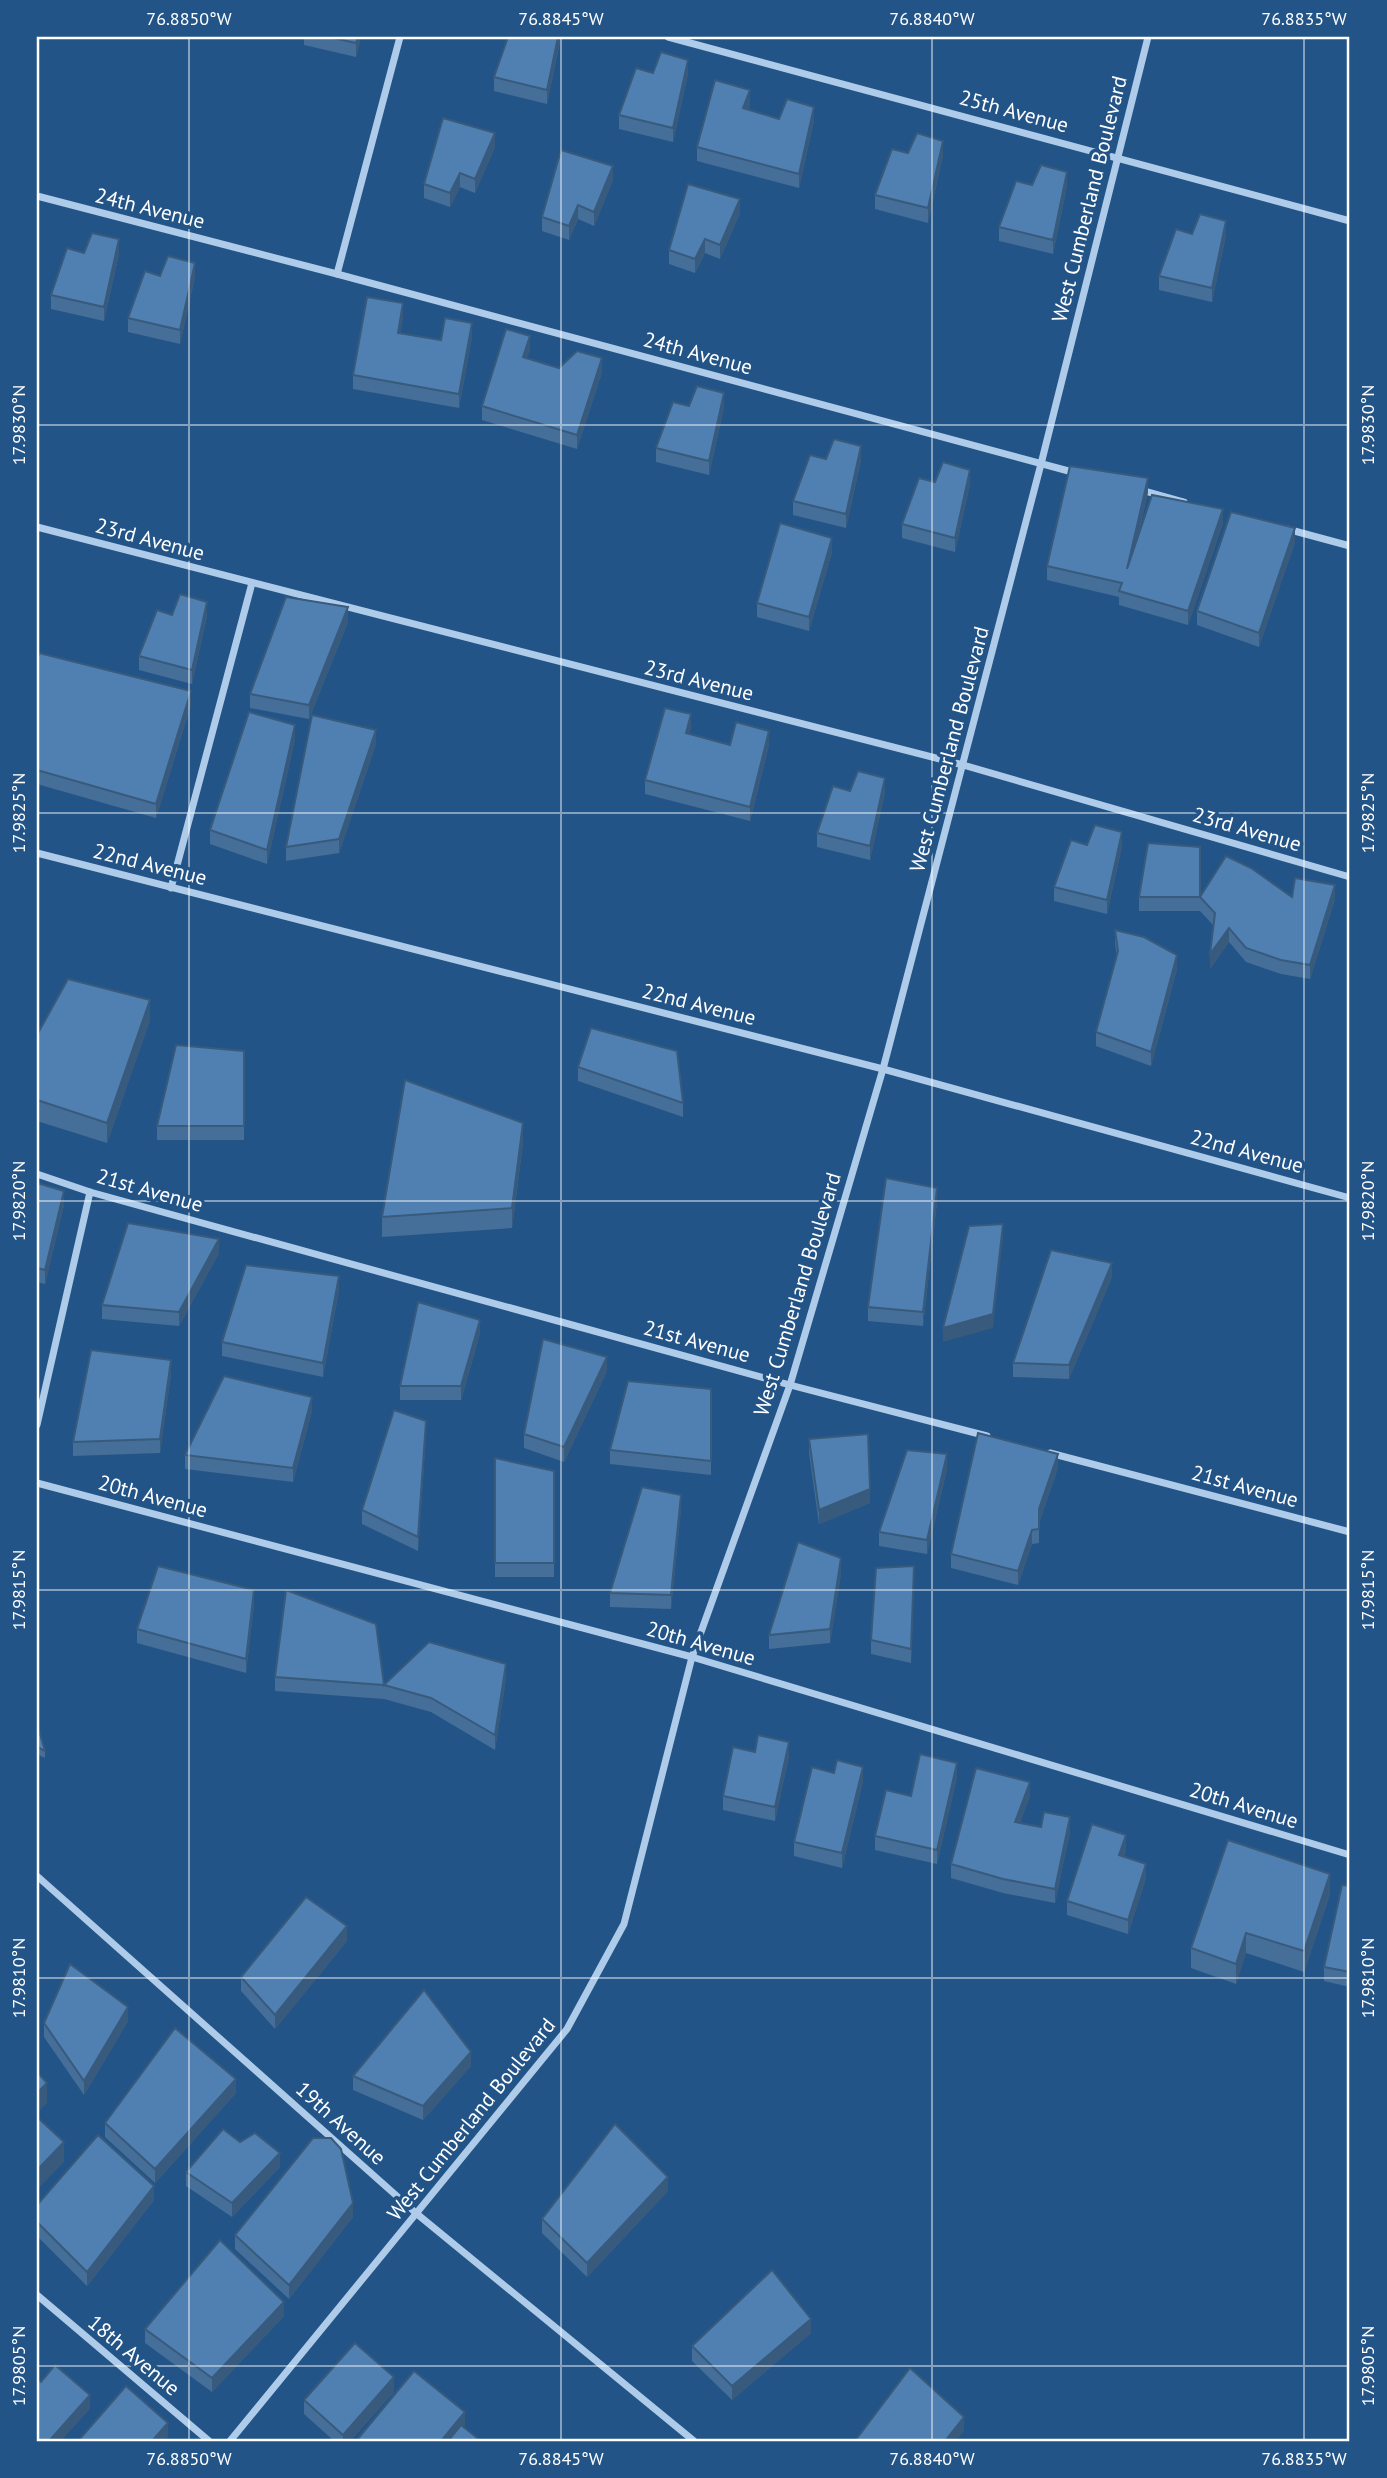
<svg xmlns="http://www.w3.org/2000/svg" width="1387" height="2478" font-family="'PT Sans',sans-serif">
  <style>
    .lines { fill: none; stroke-linecap: round; stroke-linejoin: round }
    .minor { stroke: #aecce9; stroke-width: 7 }
    .wall { fill: #456e98 }
    .shaded-wall { fill: #385a7c }
    .building { fill: #5080b1; stroke: #385a7c; stroke-width: 2 }
    .ticks { fill: none; stroke: #fff; stroke-width: 2; stroke-opacity: 0.45 }
    .labels { text-anchor: middle; dominant-baseline: central; stroke-width: 7; stroke-linejoin: round; paint-order: stroke }
    .street-label { font-size: 21px; fill: #fff; stroke: #235487 }
    .neatline { fill: none; stroke: #fff; stroke-width: 2.5 }
    .ticks-label { font-size: 18px; text-anchor: middle; fill: #fff }
  </style>
  <rect width="100%" height="100%" fill="#235487"/>
  <g class="lines">
    <g class="minor">
      <polyline points="668,37 1350,221"/>
      <polyline points="37,196 337,274 1076,473"/>
      <polyline points="337,274 400,37"/>
      <polyline points="1141,490 1184,502"/>
      <polyline points="37,527 963,765 1350,877"/>
      <polyline points="1287,529 1350,546"/>
      <polyline points="37,853 883,1069 1350,1198"/>
      <polyline points="171,888 252,583"/>
      <polyline points="37,1174 90,1192 790,1385 987,1436"/>
      <polyline points="37,1425 90,1192"/>
      <polyline points="1050,1453 1350,1532"/>
      <polyline points="37,1483 692,1657 1350,1855"/>
      <polyline points="37,1876 417,2214 694,2441"/>
      <polyline points="37,2295 209,2441"/>
      <polyline points="230,2441 567,2029 624,1924 692,1657 790,1385 883,1069 1041,464 1148,37"/>
    </g>
  </g>
  <g class="wall">
    <polygon points="304,37 361,37 356,57 304,45"/>
    <polygon points="508,37 561,37 547,104 494,91 494,77"/>
    <polygon points="653,73 688,74 673,142 619,129 619,115"/>
    <polygon points="750,104 748,110 779,119 814,121 799,188 697,161 697,147"/>
    <polygon points="495,147 475,193 460,187 450,207 424,198 424,184"/>
    <polygon points="908,153 943,155 928,223 875,209 875,195"/>
    <polygon points="613,180 594,226 578,219 569,240 542,231 542,217"/>
    <polygon points="1032,185 1067,186 1053,254 999,241 999,227"/>
    <polygon points="740,213 720,259 705,253 695,273 669,264 669,250"/>
    <polygon points="1192,234 1226,235 1212,302 1159,290 1159,276"/>
    <polygon points="84,253 119,254 104,321 51,309 51,295"/>
    <polygon points="160,276 195,277 180,344 128,332 128,318"/>
    <polygon points="403,317 400,333 441,340 472,337 459,408 353,389 353,375"/>
    <polygon points="530,350 527,358 559,368 602,372 577,449 482,420 482,406"/>
    <polygon points="689,406 724,407 709,475 656,462 656,448"/>
    <polygon points="826,459 861,460 846,528 793,515 793,501"/>
    <polygon points="935,482 970,484 955,552 902,538 902,524"/>
    <polygon points="1148,492 1137,541 1223,523 1188,625 1119,605 1119,597 1047,580 1047,566"/>
    <polygon points="1295,542 1259,647 1197,625 1197,611"/>
    <polygon points="832,552 809,631 757,617 757,603"/>
    <polygon points="172,615 207,616 192,684 139,670 139,656"/>
    <polygon points="348,622 309,719 250,708 250,694"/>
    <polygon points="37,661 191,705 156,818 37,784"/>
    <polygon points="691,728 689,734 730,745 769,745 750,821 645,794 645,780"/>
    <polygon points="295,739 267,864 210,844 210,830"/>
    <polygon points="376,744 339,853 286,861 286,847"/>
    <polygon points="850,791 885,792 870,860 817,847 817,833"/>
    <polygon points="1087,845 1122,846 1107,914 1054,901 1054,887"/>
    <polygon points="1139,897 1292,897 1335,899 1310,979 1281,974 1246,962 1229,942 1210,969 1214,926 1200,911 1139,911"/>
    <polygon points="1115,930 1177,969 1151,1066 1096,1046 1096,1032 1117,956 1115,944"/>
    <polygon points="150,1020 107,1143 37,1121 37,1035"/>
    <polygon points="244,1051 244,1140 157,1140 157,1126"/>
    <polygon points="578,1067 683,1103 683,1117 578,1081"/>
    <polygon points="523,1143 512,1228 382,1237 382,1217"/>
    <polygon points="37,1183 64,1205 45,1284 37,1282"/>
    <polygon points="937,1202 923,1326 868,1321 868,1307"/>
    <polygon points="219,1253 179,1326 102,1319 102,1305"/>
    <polygon points="1112,1277 1069,1379 1013,1377 1013,1363"/>
    <polygon points="339,1290 323,1377 222,1356 222,1342"/>
    <polygon points="480,1334 461,1400 400,1400 400,1386"/>
    <polygon points="607,1371 564,1462 524,1448 524,1434"/>
    <polygon points="171,1374 160,1453 73,1456 73,1442"/>
    <polygon points="711,1389 711,1475 610,1464 610,1450"/>
    <polygon points="312,1411 293,1482 185,1469 185,1455"/>
    <polygon points="426,1435 418,1551 362,1524 362,1510"/>
    <polygon points="809,1439 870,1503 819,1524 809,1453"/>
    <polygon points="495,1458 554,1471 554,1577 495,1577"/>
    <polygon points="1058,1468 1039,1523 1039,1543 1032,1544 1018,1585 951,1568 951,1554"/>
    <polygon points="947,1469 927,1554 879,1546 879,1532"/>
    <polygon points="681,1509 671,1609 610,1607 610,1593"/>
    <polygon points="841,1573 830,1643 769,1649 769,1635"/>
    <polygon points="914,1580 911,1663 871,1654 871,1640"/>
    <polygon points="254,1604 246,1673 137,1643 137,1629"/>
    <polygon points="275,1677 384,1685 506,1678 495,1750 431,1712 384,1699 275,1691"/>
    <polygon points="37,1724 45,1751 45,1758 37,1754"/>
    <polygon points="755,1752 789,1756 775,1821 723,1810 723,1796"/>
    <polygon points="834,1773 863,1781 842,1868 794,1856 794,1842"/>
    <polygon points="957,1777 937,1864 875,1850 875,1836 911,1796"/>
    <polygon points="1030,1796 1020,1823 1070,1831 1055,1903 1003,1893 951,1878 951,1864"/>
    <polygon points="1126,1849 1124,1856 1146,1878 1128,1934 1067,1915 1067,1901"/>
    <polygon points="1350,1886 1350,1987 1324,1981 1324,1967"/>
    <polygon points="1330,1894 1304,1972 1246,1953 1236,1984 1191,1968 1191,1948"/>
    <polygon points="347,1941 275,2029 241,1991 241,1977"/>
    <polygon points="128,2021 84,2095 44,2037 44,2023"/>
    <polygon points="471,2066 423,2120 353,2090 353,2076"/>
    <polygon points="236,2093 155,2183 105,2137 105,2123"/>
    <polygon points="280,2167 232,2217 186,2186 186,2172"/>
    <polygon points="668,2191 587,2277 542,2233 542,2219"/>
    <polygon points="154,2200 87,2286 37,2236 37,2205"/>
    <polygon points="353,2217 289,2299 235,2249 235,2235"/>
    <polygon points="284,2316 212,2392 145,2343 145,2329"/>
    <polygon points="811,2333 732,2400 692,2361 692,2346"/>
    <polygon points="394,2392 350,2441 334,2441 304,2414 304,2400"/>
  </g>
  <g class="shaded-wall">
    <polygon points="358,37 361,37 356,57 356,43"/>
    <polygon points="558,37 561,37 547,104 547,90"/>
    <polygon points="688,60 688,74 673,142 673,128"/>
    <polygon points="750,90 750,104 743,122 743,108"/>
    <polygon points="814,107 814,121 799,188 799,174"/>
    <polygon points="495,133 495,147 475,193 475,179"/>
    <polygon points="943,141 943,155 928,223 928,208"/>
    <polygon points="613,166 613,180 594,226 594,212"/>
    <polygon points="1067,172 1067,186 1053,254 1053,240"/>
    <polygon points="460,173 460,187 450,207 450,193"/>
    <polygon points="740,199 740,213 720,259 720,245"/>
    <polygon points="578,205 578,219 569,240 569,226"/>
    <polygon points="1226,221 1226,235 1212,302 1212,288"/>
    <polygon points="119,239 119,254 104,321 104,307"/>
    <polygon points="705,239 705,253 695,273 695,259"/>
    <polygon points="195,263 195,277 180,344 180,330"/>
    <polygon points="403,303 403,317 398,347 398,333"/>
    <polygon points="472,323 472,337 459,408 459,394"/>
    <polygon points="530,336 530,350 523,371 523,357"/>
    <polygon points="602,358 602,372 577,449 577,435"/>
    <polygon points="724,393 724,407 709,475 709,461"/>
    <polygon points="861,446 861,460 846,528 846,514"/>
    <polygon points="970,470 970,484 955,552 955,538"/>
    <polygon points="1148,478 1148,492 1127,583 1127,569"/>
    <polygon points="1223,509 1223,523 1188,625 1188,611"/>
    <polygon points="1295,528 1295,542 1259,647 1259,633"/>
    <polygon points="832,538 832,552 809,631 809,617"/>
    <polygon points="207,602 207,616 192,684 192,670"/>
    <polygon points="348,607 348,622 309,719 309,705"/>
    <polygon points="191,691 191,705 156,818 156,804"/>
    <polygon points="691,714 691,728 686,747 686,733"/>
    <polygon points="295,725 295,739 267,864 267,850"/>
    <polygon points="376,730 376,744 339,853 339,839"/>
    <polygon points="769,731 769,745 750,821 750,807"/>
    <polygon points="885,778 885,792 870,860 870,846"/>
    <polygon points="1122,832 1122,846 1107,914 1107,900"/>
    <polygon points="1335,885 1335,899 1310,979 1310,965"/>
    <polygon points="1229,928 1229,942 1210,969 1210,954"/>
    <polygon points="1177,955 1177,969 1151,1066 1151,1052"/>
    <polygon points="150,1000 150,1020 107,1143 107,1123"/>
    <polygon points="523,1123 523,1143 512,1228 512,1208"/>
    <polygon points="937,1188 937,1202 923,1326 923,1312"/>
    <polygon points="64,1191 64,1205 45,1284 45,1270"/>
    <polygon points="1003,1224 1003,1238 993,1328 943,1342 943,1328"/>
    <polygon points="219,1239 219,1253 179,1326 179,1312"/>
    <polygon points="1112,1263 1112,1277 1069,1379 1069,1365"/>
    <polygon points="339,1276 339,1290 323,1377 323,1363"/>
    <polygon points="480,1320 480,1334 461,1400 461,1386"/>
    <polygon points="607,1357 607,1371 564,1462 564,1447"/>
    <polygon points="171,1360 171,1374 160,1453 160,1439"/>
    <polygon points="312,1397 312,1411 293,1482 293,1468"/>
    <polygon points="426,1421 426,1435 418,1551 418,1537"/>
    <polygon points="947,1454 947,1469 927,1554 927,1540"/>
    <polygon points="1058,1454 1058,1468 1039,1523 1039,1509"/>
    <polygon points="870,1489 870,1503 819,1524 819,1510"/>
    <polygon points="681,1495 681,1509 671,1609 671,1595"/>
    <polygon points="1032,1530 1032,1544 1018,1585 1018,1571"/>
    <polygon points="841,1558 841,1573 830,1643 830,1629"/>
    <polygon points="254,1590 254,1604 246,1673 246,1659"/>
    <polygon points="506,1664 506,1678 495,1750 495,1735"/>
    <polygon points="789,1742 789,1756 775,1821 775,1807"/>
    <polygon points="957,1763 957,1777 937,1864 937,1850"/>
    <polygon points="863,1767 863,1781 842,1868 842,1853"/>
    <polygon points="1030,1782 1030,1796 1015,1836 1015,1822"/>
    <polygon points="1070,1817 1070,1831 1055,1903 1055,1889"/>
    <polygon points="1126,1835 1126,1849 1119,1869 1119,1855"/>
    <polygon points="1146,1864 1146,1878 1128,1934 1128,1920"/>
    <polygon points="1330,1874 1330,1894 1304,1972 1304,1951"/>
    <polygon points="347,1926 347,1941 275,2029 275,2015"/>
    <polygon points="1246,1933 1246,1953 1236,1984 1236,1964"/>
    <polygon points="128,2007 128,2021 84,2095 84,2081"/>
    <polygon points="471,2052 471,2066 423,2120 423,2106"/>
    <polygon points="236,2079 236,2093 155,2183 155,2169"/>
    <polygon points="47,2083 47,2103 37,2113 37,2093"/>
    <polygon points="64,2142 64,2162 37,2190 37,2170"/>
    <polygon points="280,2153 280,2167 232,2217 232,2203"/>
    <polygon points="668,2177 668,2191 587,2277 587,2263"/>
    <polygon points="154,2186 154,2200 87,2286 87,2272"/>
    <polygon points="353,2203 353,2217 289,2299 289,2285"/>
    <polygon points="284,2302 284,2316 212,2392 212,2378"/>
    <polygon points="811,2319 811,2333 732,2400 732,2386"/>
    <polygon points="394,2377 394,2392 350,2441 343,2441 343,2435"/>
    <polygon points="90,2395 90,2409 61,2441 49,2441"/>
    <polygon points="465,2412 465,2426 452,2441 441,2441"/>
    <polygon points="964,2417 964,2431 956,2441 945,2441"/>
    <polygon points="168,2423 168,2437 164,2441 152,2441"/>
  </g>
  <g class="building">
    <polygon points="329,37 358,37 356,43"/>
    <polygon points="508,37 558,37 547,90 494,77"/>
    <polygon points="661,52 688,60 673,128 619,115 636,68 653,73"/>
    <polygon points="715,80 750,90 743,108 779,119 787,99 814,107 799,174 697,147"/>
    <polygon points="443,118 495,133 475,179 460,173 450,193 424,184"/>
    <polygon points="917,133 943,141 928,208 875,195 892,149 908,153"/>
    <polygon points="561,150 613,166 594,212 578,205 569,226 542,217"/>
    <polygon points="1041,165 1067,172 1053,240 999,227 1016,181 1032,185"/>
    <polygon points="688,184 740,199 720,245 705,239 695,259 669,250"/>
    <polygon points="1200,214 1226,221 1212,288 1159,276 1176,229 1192,234"/>
    <polygon points="92,233 119,239 104,307 51,295 67,248 84,253"/>
    <polygon points="168,256 195,263 180,330 128,318 145,271 160,276"/>
    <polygon points="367,297 403,303 398,333 441,340 445,318 472,323 459,394 353,375"/>
    <polygon points="506,329 530,336 523,357 559,368 577,351 602,358 577,435 482,406"/>
    <polygon points="697,386 724,393 709,461 656,448 673,402 689,406"/>
    <polygon points="834,439 861,446 846,514 793,501 810,455 826,459"/>
    <polygon points="943,462 970,470 955,538 902,524 919,478 935,482"/>
    <polygon points="1070,466 1148,478 1127,569 1152,495 1223,509 1188,611 1119,591 1122,583 1047,566"/>
    <polygon points="1231,512 1295,528 1259,633 1197,611"/>
    <polygon points="780,523 832,538 809,617 757,603"/>
    <polygon points="180,594 207,602 192,670 139,656 157,610 172,615"/>
    <polygon points="286,597 348,607 309,705 250,694"/>
    <polygon points="39,653 191,691 156,804 37,770 37,661"/>
    <polygon points="665,708 691,714 686,733 730,745 736,722 769,731 750,807 645,780"/>
    <polygon points="249,712 295,725 267,850 210,830"/>
    <polygon points="312,715 376,730 339,839 286,847"/>
    <polygon points="858,771 885,778 870,846 817,833 833,786 850,791"/>
    <polygon points="1095,825 1122,832 1107,900 1054,887 1071,840 1087,845"/>
    <polygon points="1148,843 1200,847 1200,897 1139,897"/>
    <polygon points="1226,856 1251,868 1292,897 1295,878 1335,885 1310,965 1281,960 1246,948 1229,928 1210,954 1215,913 1200,897"/>
    <polygon points="1115,930 1144,937 1177,955 1151,1052 1096,1032 1118,951"/>
    <polygon points="68,979 150,1000 107,1123 37,1100 37,1035"/>
    <polygon points="591,1028 677,1051 683,1103 578,1067"/>
    <polygon points="176,1045 244,1051 244,1126 157,1126"/>
    <polygon points="405,1080 523,1123 512,1208 382,1217"/>
    <polygon points="886,1178 937,1188 923,1312 868,1307"/>
    <polygon points="37,1183 64,1191 45,1270 37,1268"/>
    <polygon points="128,1223 219,1239 179,1312 102,1305"/>
    <polygon points="1003,1224 993,1314 943,1328 969,1226"/>
    <polygon points="1051,1250 1112,1263 1069,1365 1013,1363"/>
    <polygon points="246,1265 339,1276 323,1363 222,1342"/>
    <polygon points="418,1302 480,1320 461,1386 400,1386"/>
    <polygon points="543,1339 607,1357 564,1447 524,1434"/>
    <polygon points="91,1350 171,1360 160,1439 73,1442"/>
    <polygon points="224,1376 312,1397 293,1468 185,1455"/>
    <polygon points="628,1381 711,1389 711,1461 610,1450"/>
    <polygon points="394,1410 426,1421 418,1537 362,1510"/>
    <polygon points="978,1433 1058,1454 1039,1509 1039,1529 1032,1530 1018,1571 951,1554"/>
    <polygon points="868,1434 870,1489 819,1510 809,1439"/>
    <polygon points="907,1450 947,1454 927,1540 879,1532"/>
    <polygon points="495,1458 554,1471 554,1563 495,1563"/>
    <polygon points="642,1487 681,1495 671,1595 610,1593"/>
    <polygon points="798,1542 841,1558 830,1629 769,1635"/>
    <polygon points="158,1566 254,1590 246,1659 137,1629"/>
    <polygon points="914,1566 911,1649 871,1640 876,1568"/>
    <polygon points="286,1590 376,1624 384,1685 429,1642 506,1664 495,1735 431,1698 384,1685 275,1677"/>
    <polygon points="37,1724 45,1751 37,1747"/>
    <polygon points="758,1735 789,1742 775,1807 723,1796 733,1747 755,1752"/>
    <polygon points="920,1754 957,1763 937,1850 875,1836 886,1790 911,1796"/>
    <polygon points="837,1760 863,1767 842,1853 794,1842 812,1767 834,1773"/>
    <polygon points="976,1768 1030,1782 1015,1822 1041,1827 1044,1812 1070,1817 1055,1889 1003,1879 951,1864"/>
    <polygon points="1092,1824 1126,1835 1119,1855 1146,1864 1128,1920 1067,1901"/>
    <polygon points="1228,1840 1330,1874 1304,1951 1246,1933 1236,1964 1191,1948"/>
    <polygon points="1342,1885 1350,1886 1350,1972 1324,1967"/>
    <polygon points="306,1897 347,1926 275,2015 241,1977"/>
    <polygon points="70,1964 128,2007 84,2081 44,2023"/>
    <polygon points="424,1990 471,2052 423,2106 353,2076"/>
    <polygon points="175,2028 236,2079 155,2169 105,2123"/>
    <polygon points="37,2072 47,2083 37,2093"/>
    <polygon points="37,2117 64,2142 37,2170"/>
    <polygon points="615,2124 668,2177 587,2263 542,2219"/>
    <polygon points="223,2129 240,2142 255,2133 280,2153 232,2203 186,2172"/>
    <polygon points="98,2135 154,2186 87,2272 37,2222 37,2205"/>
    <polygon points="313,2138 331,2138 341,2149 353,2203 289,2285 235,2235"/>
    <polygon points="220,2240 284,2302 212,2378 145,2329"/>
    <polygon points="772,2270 811,2319 732,2386 692,2346"/>
    <polygon points="355,2343 394,2377 343,2435 304,2400"/>
    <polygon points="55,2365 90,2395 49,2441 37,2441 37,2379 41,2382"/>
    <polygon points="910,2368 964,2417 945,2441 855,2441"/>
    <polygon points="414,2371 465,2412 441,2441 356,2441"/>
    <polygon points="126,2386 168,2423 152,2441 78,2441"/>
    <polygon points="461,2425 481,2441 448,2441"/>
  </g>
  <path class="ticks" d="M37,37H1350M189,37V2441M561,37V2441M932,37V2441M1304,37V2441M37,425H1350M37,813H1350M37,1201H1350M37,1590H1350M37,1978H1350M37,2366H1350"/>
  <g class="labels">
    <g class="street-label">
      <text transform="translate(1014 111) rotate(15)">25th Avenue</text>
      <text transform="translate(1089 199) rotate(-76)">West Cumberland Boulevard</text>
      <text transform="translate(150 208) rotate(14)">24th Avenue</text>
      <text transform="translate(698 353) rotate(15)">24th Avenue</text>
      <text transform="translate(150 539) rotate(15)">23rd Avenue</text>
      <text transform="translate(699 680) rotate(14)">23rd Avenue</text>
      <text transform="translate(949 749) rotate(-75)">West Cumberland Boulevard</text>
      <text transform="translate(1247 829) rotate(16)">23rd Avenue</text>
      <text transform="translate(150 864) rotate(14)">22nd Avenue</text>
      <text transform="translate(699 1004) rotate(14)">22nd Avenue</text>
      <text transform="translate(1247 1151) rotate(15)">22nd Avenue</text>
      <text transform="translate(150 1190) rotate(16)">21st Avenue</text>
      <text transform="translate(797 1294) rotate(-73)">West Cumberland Boulevard</text>
      <text transform="translate(697 1341) rotate(15)">21st Avenue</text>
      <text transform="translate(1245 1486) rotate(15)">21st Avenue</text>
      <text transform="translate(153 1496) rotate(15)">20th Avenue</text>
      <text transform="translate(701 1643) rotate(16)">20th Avenue</text>
      <text transform="translate(1244 1805) rotate(17)">20th Avenue</text>
      <text transform="translate(471 2119) rotate(-51)">West Cumberland Boulevard</text>
      <text transform="translate(341 2123) rotate(42)">19th Avenue</text>
      <text transform="translate(134 2355) rotate(40)">18th Avenue</text>
    </g>
  </g>
  <rect width="1387" height="2478" fill="none" stroke="#235487" stroke-width="77"/>
  <rect x="38" y="38" width="1310" height="2402" class="neatline"/>
  <g class="ticks-label">
    <text x="189" y="25">76.8850°W</text>
    <text x="561" y="25">76.8845°W</text>
    <text x="932" y="25">76.8840°W</text>
    <text x="1304" y="25">76.8835°W</text>
    <text transform="translate(19 425) rotate(-90)" y="6">17.9830°N</text>
    <text transform="translate(1368 425) rotate(-90)" y="6">17.9830°N</text>
    <text transform="translate(19 813) rotate(-90)" y="6">17.9825°N</text>
    <text transform="translate(1368 813) rotate(-90)" y="6">17.9825°N</text>
    <text transform="translate(19 1201) rotate(-90)" y="6">17.9820°N</text>
    <text transform="translate(1368 1201) rotate(-90)" y="6">17.9820°N</text>
    <text transform="translate(19 1590) rotate(-90)" y="6">17.9815°N</text>
    <text transform="translate(1368 1590) rotate(-90)" y="6">17.9815°N</text>
    <text transform="translate(19 1978) rotate(-90)" y="6">17.9810°N</text>
    <text transform="translate(1368 1978) rotate(-90)" y="6">17.9810°N</text>
    <text transform="translate(19 2366) rotate(-90)" y="6">17.9805°N</text>
    <text transform="translate(1368 2366) rotate(-90)" y="6">17.9805°N</text>
    <text x="189" y="2465">76.8850°W</text>
    <text x="561" y="2465">76.8845°W</text>
    <text x="932" y="2465">76.8840°W</text>
    <text x="1304" y="2465">76.8835°W</text>
  </g>
</svg>
